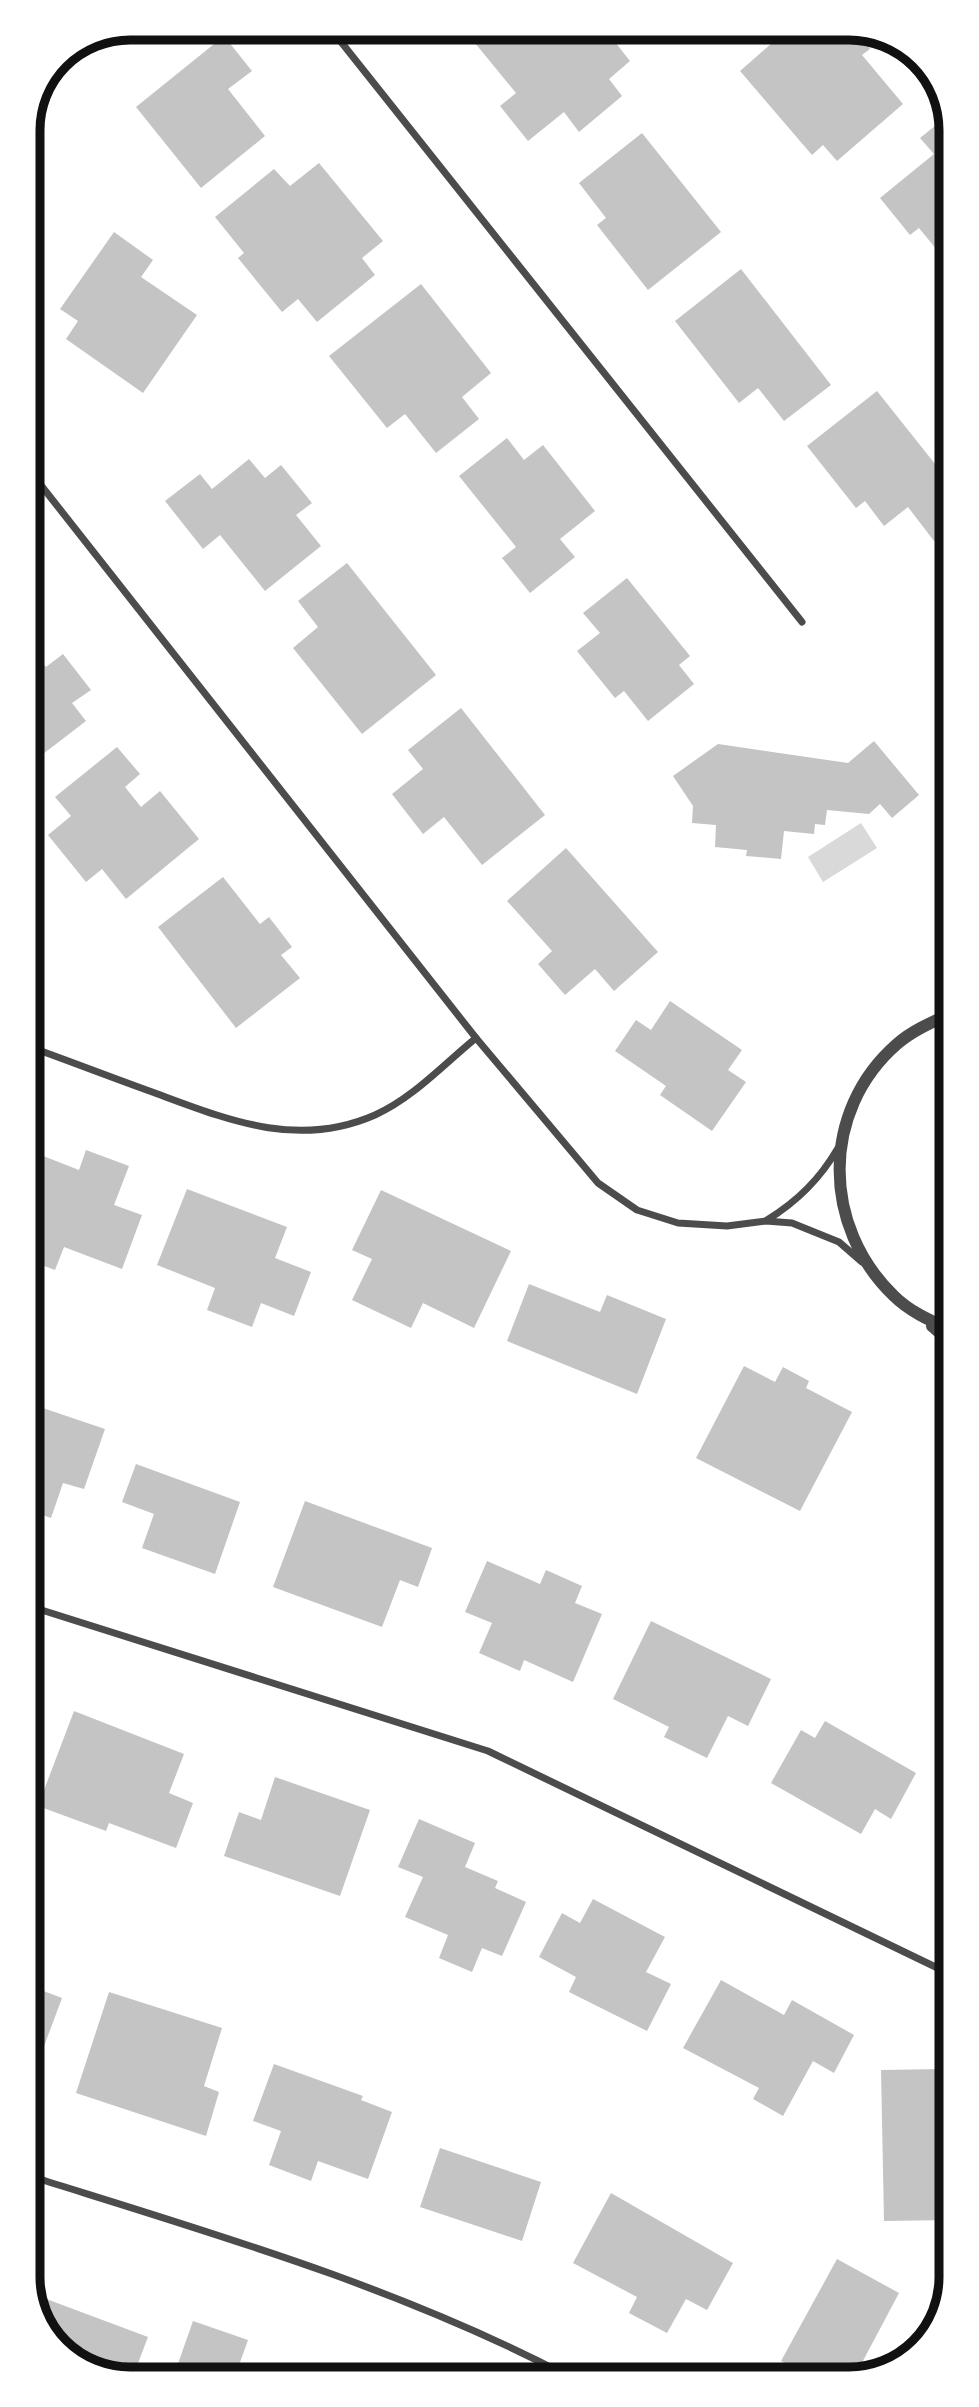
<svg xmlns="http://www.w3.org/2000/svg" width="979" height="2407" font-family="'Space Grotesk',sans-serif">
  <style>
    .water { fill: #d9d9d9 }
    .building { fill: #c4c4c4 }
    .lines { fill: none; stroke-linecap: round; stroke-linejoin: round }
    .minor { stroke: #4c4c4c; stroke-width: 7 }
    .tertiary { stroke: #4c4c4c; stroke-width: 12 }
    .rim { fill: none; stroke: #111; stroke-width: 9 }
  </style>
  <rect width="100%" height="100%" fill="#fff"/>
  <polygon class="water" points="861,823 877,848 823,882 808,857"/>
  <g class="building">
    <polygon points="481,28 604,28 630,61 609,79 622,96 579,132 564,112 528,141 500,106 516,93 470,37"/>
    <polygon points="789,28 806,28 814,38 825,28 852,28 870,49 862,55 903,104 837,161 823,145 812,155 740,71"/>
    <polygon points="224,36 252,71 228,89 265,136 201,188 136,107"/>
    <polygon points="946,117 946,261 919,228 910,235 880,198 934,154 920,138"/>
    <polygon points="642,133 721,232 648,290 597,225 606,218 579,183"/>
    <polygon points="319,163 383,241 362,258 375,275 317,322 298,299 282,312 238,258 244,253 215,217 274,169 290,186"/>
    <polygon points="114,232 153,260 141,277 197,315 143,393 66,339 78,321 60,309"/>
    <polygon points="741,269 831,385 784,421 758,388 739,403 675,321"/>
    <polygon points="421,284 491,373 462,397 479,419 436,453 405,414 387,428 329,356"/>
    <polygon points="877,391 947,479 947,530 934,541 908,507 884,526 865,501 856,508 807,446"/>
    <polygon points="507,438 524,460 543,445 595,511 560,539 575,557 530,593 502,558 516,547 459,476"/>
    <polygon points="249,459 265,478 281,465 312,503 296,515 321,546 265,591 220,535 203,549 165,501 200,474 212,489"/>
    <polygon points="347,563 436,675 362,734 293,648 318,627 298,601"/>
    <polygon points="627,578 690,656 679,665 694,684 648,721 624,691 615,698 577,651 600,633 583,613"/>
    <polygon points="29,645 46,667 63,654 91,690 72,703 86,721 30,764"/>
    <polygon points="461,708 545,815 482,865 444,817 423,834 392,794 423,769 408,750"/>
    <polygon points="874,741 919,795 892,818 880,804 869,814 827,810 825,825 815,824 814,834 784,831 781,859 746,856 747,850 715,847 716,825 692,823 693,806 673,776 718,744 848,763"/>
    <polygon points="117,747 140,774 125,787 141,807 160,791 199,839 126,899 102,869 86,882 48,835 71,816 55,797"/>
    <polygon points="566,848 658,952 614,991 595,969 565,995 538,964 552,951 507,901"/>
    <polygon points="223,877 260,924 269,917 292,947 281,955 300,978 236,1028 158,927"/>
    <polygon points="670,1001 742,1050 728,1070 746,1082 712,1131 660,1095 666,1086 615,1051 636,1020 651,1030"/>
    <polygon points="86,1150 129,1166 114,1205 142,1215 122,1269 64,1247 55,1270 31,1261 31,1160 33,1152 79,1170"/>
    <polygon points="187,1189 287,1227 275,1258 311,1272 294,1316 261,1303 252,1327 207,1310 215,1288 157,1265"/>
    <polygon points="381,1190 511,1251 474,1328 423,1303 411,1328 352,1300 372,1259 352,1250"/>
    <polygon points="529,1284 600,1312 607,1295 666,1319 637,1394 507,1341"/>
    <polygon points="744,1366 775,1382 783,1367 809,1381 806,1388 852,1412 800,1511 696,1458"/>
    <polygon points="31,1404 105,1429 84,1489 63,1483 51,1518 31,1511"/>
    <polygon points="136,1464 240,1502 215,1574 142,1548 154,1514 122,1502"/>
    <polygon points="305,1501 432,1548 418,1587 400,1580 382,1627 273,1587"/>
    <polygon points="487,1561 540,1584 546,1570 582,1586 575,1603 602,1614 573,1682 524,1660 520,1671 479,1653 492,1623 465,1612"/>
    <polygon points="651,1621 771,1679 748,1726 728,1716 707,1758 664,1737 669,1727 613,1699"/>
    <polygon points="74,1711 184,1754 169,1793 193,1803 176,1848 109,1823 106,1831 38,1806"/>
    <polygon points="825,1721 916,1773 891,1819 875,1809 861,1834 771,1783 801,1730 815,1738"/>
    <polygon points="275,1777 370,1810 340,1896 224,1856 239,1812 261,1820"/>
    <polygon points="419,1819 475,1843 465,1867 498,1881 495,1888 526,1902 502,1956 482,1948 472,1972 439,1958 448,1935 405,1917 423,1877 398,1867"/>
    <polygon points="593,1899 665,1937 646,1972 671,1984 647,2031 569,1992 576,1977 539,1957 562,1913 580,1923"/>
    <polygon points="721,1980 784,2015 792,2000 854,2035 834,2073 813,2061 783,2116 753,2099 759,2088 683,2048"/>
    <polygon points="33,1987 62,1998 43,2049 33,2045"/>
    <polygon points="109,1992 222,2028 204,2086 219,2092 206,2136 76,2093"/>
    <polygon points="274,2064 363,2096 361,2100 392,2112 368,2179 318,2161 311,2181 269,2165 281,2131 253,2121"/>
    <polygon points="944,2069 945,2112 951,2112 951,2220 884,2221 881,2070"/>
    <polygon points="440,2148 541,2182 522,2241 420,2207"/>
    <polygon points="611,2193 733,2263 707,2310 686,2299 667,2333 629,2313 637,2297 573,2263"/>
    <polygon points="837,2259 899,2293 856,2374 805,2374 781,2361"/>
    <polygon points="33,2294 148,2337 132,2379 123,2379 68,2358 33,2309"/>
    <polygon points="193,2321 248,2340 239,2365 275,2378 185,2378 174,2375"/>
  </g>
  <g class="lines">
    <g class="minor">
      <polyline points="330,28 802,622"/>
      <polyline points="28,149 61,57"/>
      <polyline points="29,470 476,1038 598,1183 637,1210 678,1223 727,1226 766,1221 792,1223 839,1242 862,1262"/>
      <path d="M30,1047C72,1062 113,1078 155,1093C228,1120 298,1149 375,1115C413,1098 444,1064 476,1038"/>
      <path d="M767,1220C798,1201 820,1179 838,1148"/>
      <polyline points="32,1607 488,1751 950,1974"/>
      <path d="M33,2177C215,2234 398,2287 568,2376"/>
    </g>
    <g class="tertiary">
      <path d="M948,1015C930,1023 912,1031 897,1044C820,1111 822,1227 894,1296C909,1311 929,1320 949,1329"/>
      <polyline points="932,1326 949,1341"/>
    </g>
  </g>
  <path d="M0 0H979V2407H0ZM130 40H849A90 90 0 0 1 939 130V2277A90 90 0 0 1 849 2367H130A90 90 0 0 1 40 2277V130A90 90 0 0 1 130 40Z" fill="#fff" fill-rule="evenodd"/>
  <path class="rim" d="M130 40H849A90 90 0 0 1 939 130V2277A90 90 0 0 1 849 2367H130A90 90 0 0 1 40 2277V130A90 90 0 0 1 130 40Z"/>
</svg>
